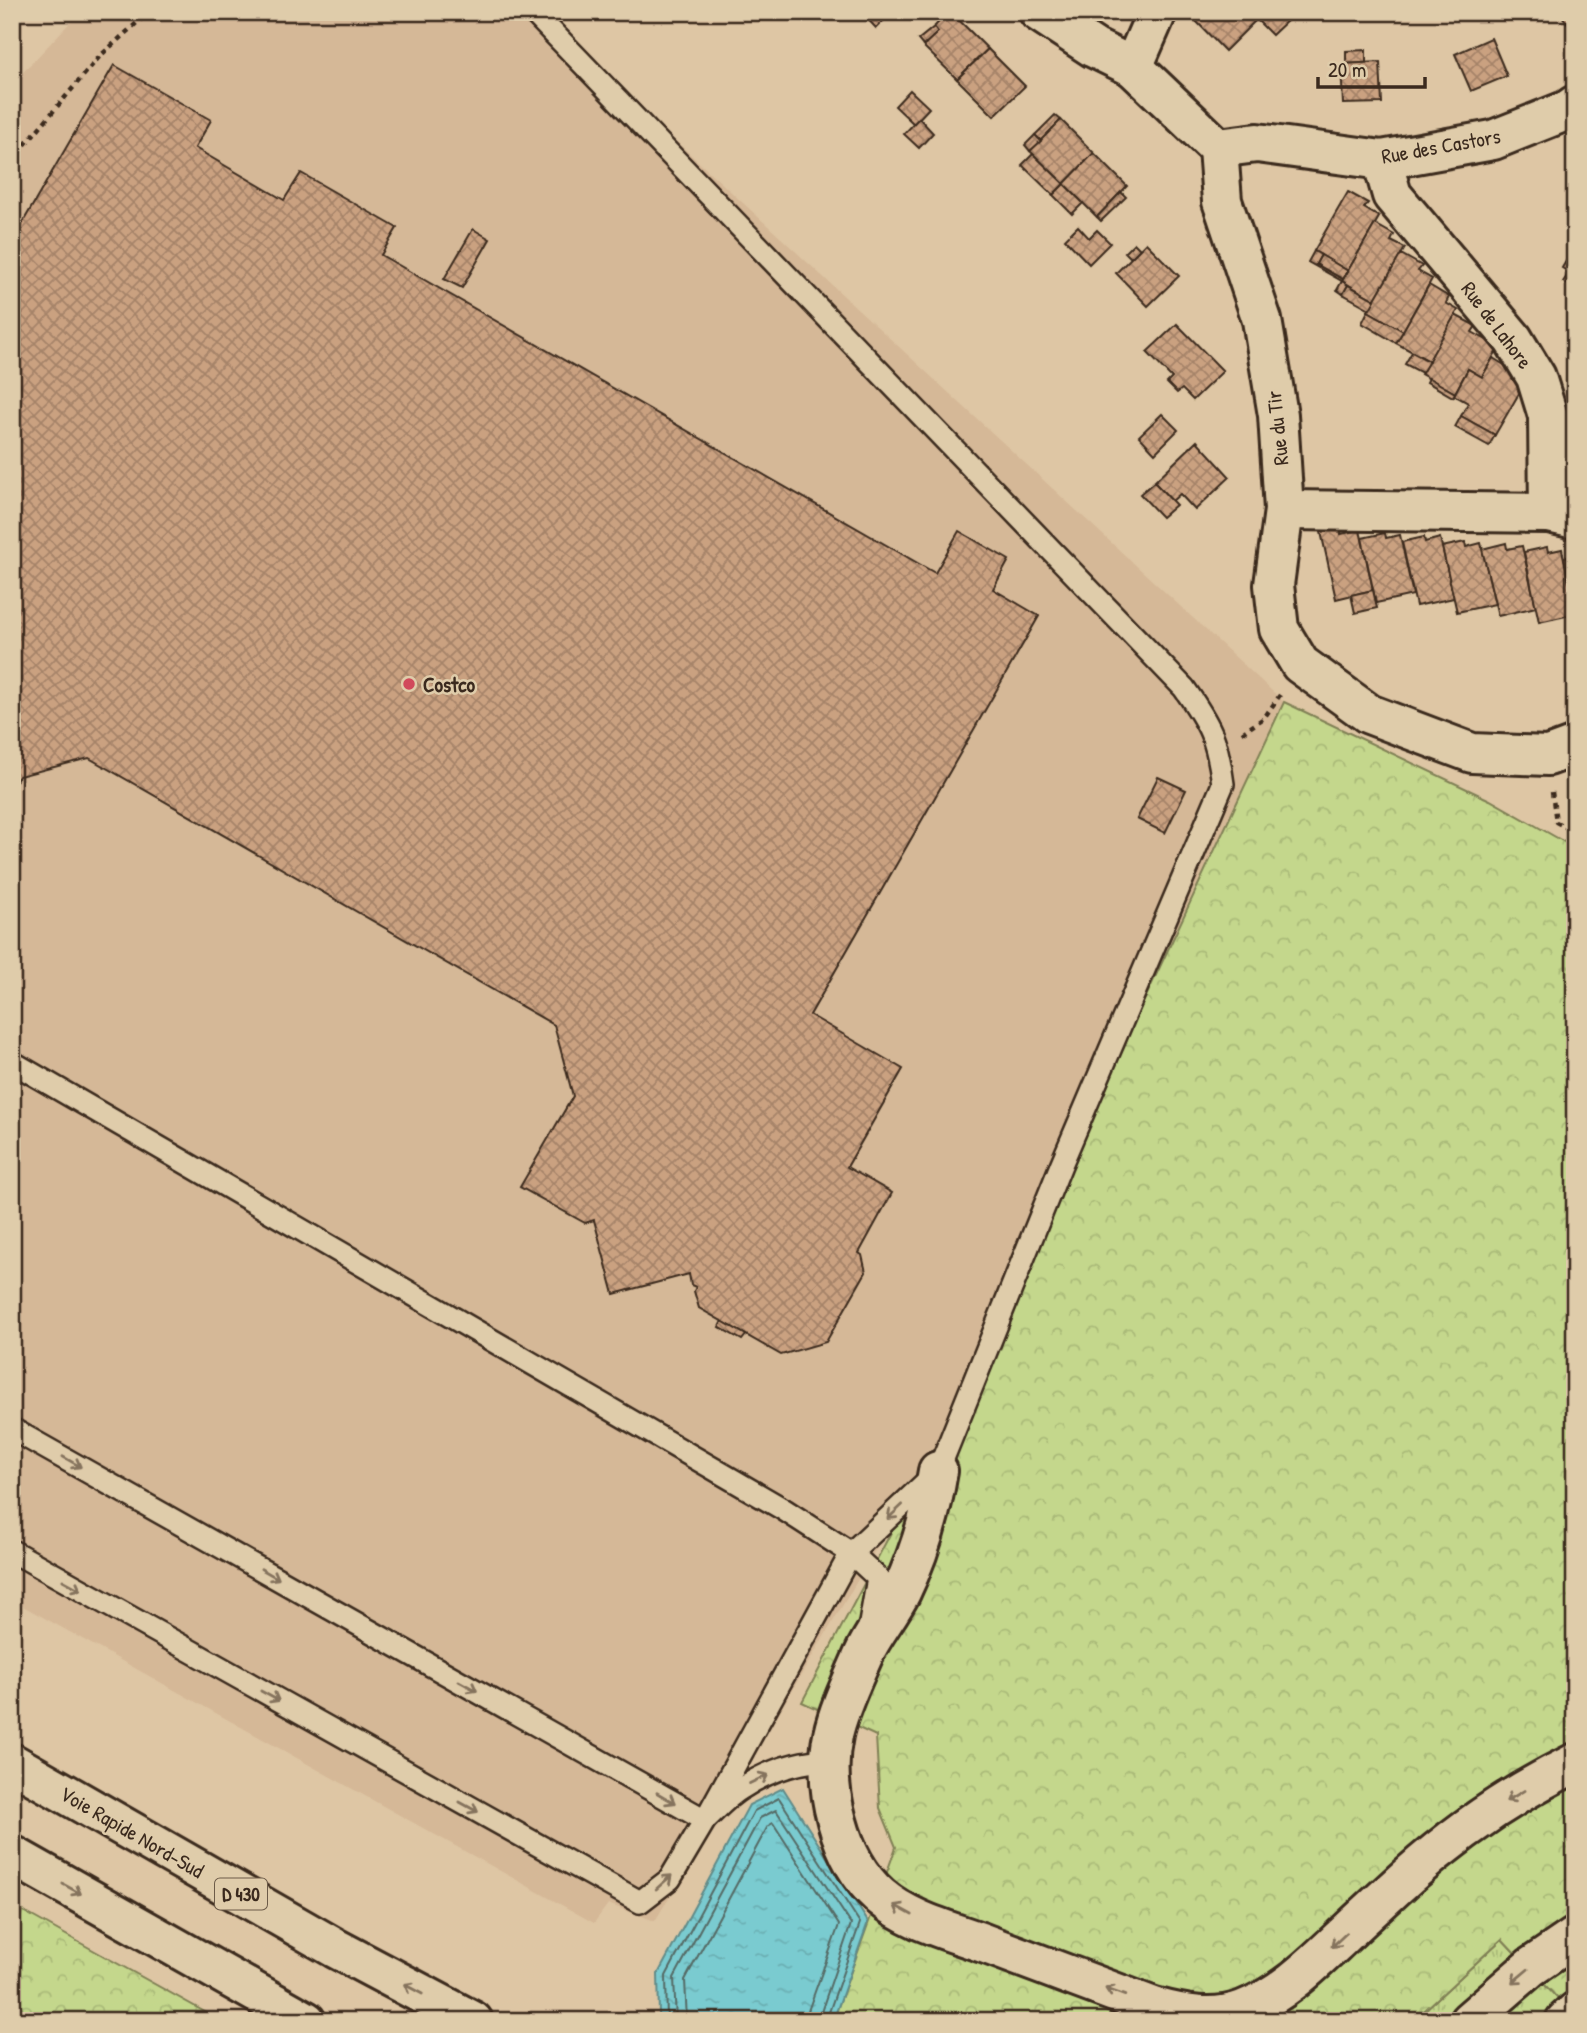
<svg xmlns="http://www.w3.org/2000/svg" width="1587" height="2033" font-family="'Patrick Hand',sans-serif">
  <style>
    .built { fill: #d5b897 }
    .grass { fill: url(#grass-tufts); stroke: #808055; stroke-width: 2 }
    .forest { fill: url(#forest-crowns); stroke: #808055; stroke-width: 2 }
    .water { fill: url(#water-ripples); stroke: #618b89; stroke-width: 2 }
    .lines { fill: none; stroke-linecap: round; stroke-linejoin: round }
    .shore { stroke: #546a65; stroke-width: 2 }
    .building { fill: url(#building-cross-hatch); stroke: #3b2a1e; stroke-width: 2 }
    .service-casing { stroke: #3b2a1e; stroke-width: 26 }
    .minor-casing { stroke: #3b2a1e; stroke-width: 44 }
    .trunk-casing { stroke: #3b2a1e; stroke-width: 44 }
    .motorway-casing { stroke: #3b2a1e; stroke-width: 44 }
    .path { stroke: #3b2a1e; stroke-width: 4.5; stroke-dasharray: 5 5; stroke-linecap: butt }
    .service { stroke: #dfccaa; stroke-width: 21 }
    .minor { stroke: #dfccaa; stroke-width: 38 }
    .trunk { stroke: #dfccaa; stroke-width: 38 }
    .motorway { stroke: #dfccaa; stroke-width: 38 }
    .oneway { stroke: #85735d }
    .poi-dot { fill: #d1495b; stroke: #dfccaa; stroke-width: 2.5 }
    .labels { text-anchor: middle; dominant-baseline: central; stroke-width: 5; stroke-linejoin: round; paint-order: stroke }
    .shield { fill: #dfccaa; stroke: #6c5b48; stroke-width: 2 }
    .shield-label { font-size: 19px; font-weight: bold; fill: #3b2a1e }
    .street-label { font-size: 21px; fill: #3b2a1e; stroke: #dfccaa }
    .poi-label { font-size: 21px; font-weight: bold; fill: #3b2a1e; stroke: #dfccaa; text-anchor: start }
  </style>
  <defs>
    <pattern id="grass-tufts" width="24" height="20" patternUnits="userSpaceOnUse" patternTransform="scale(1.75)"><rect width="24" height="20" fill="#c4d78c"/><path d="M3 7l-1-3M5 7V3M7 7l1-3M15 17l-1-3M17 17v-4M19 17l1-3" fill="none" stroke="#a9b978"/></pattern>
    <pattern id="forest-crowns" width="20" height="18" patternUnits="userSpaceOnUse" patternTransform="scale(1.75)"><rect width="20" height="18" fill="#c4d78c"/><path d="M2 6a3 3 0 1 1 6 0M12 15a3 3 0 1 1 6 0" fill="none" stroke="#a9b978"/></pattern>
    <pattern id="water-ripples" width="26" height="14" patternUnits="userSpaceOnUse" patternTransform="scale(1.75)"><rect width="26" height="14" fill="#7acbd0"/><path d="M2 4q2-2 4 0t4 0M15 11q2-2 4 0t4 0" fill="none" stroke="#6aaeb2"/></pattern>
    <pattern id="building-cross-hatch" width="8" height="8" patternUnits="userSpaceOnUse" patternTransform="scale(1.75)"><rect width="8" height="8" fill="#caa180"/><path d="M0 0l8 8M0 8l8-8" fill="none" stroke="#a58368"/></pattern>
  </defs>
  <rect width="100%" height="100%" fill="#dec6a4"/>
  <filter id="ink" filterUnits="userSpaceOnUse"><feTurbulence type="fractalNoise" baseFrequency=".0143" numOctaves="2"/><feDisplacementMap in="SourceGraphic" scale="14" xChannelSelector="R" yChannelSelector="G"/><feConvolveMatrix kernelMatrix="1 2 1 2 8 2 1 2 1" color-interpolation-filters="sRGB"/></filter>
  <g filter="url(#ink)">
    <polygon class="built" points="80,12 536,12 1284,702 929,1460 655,1921 608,1904 594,1923 12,1600 12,84"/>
    <polygon class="grass" points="1502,1939 1575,2017 1575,2021 1413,2021"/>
    <g class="forest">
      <polygon points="1284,702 1490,800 1575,848 1575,2017 1502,1939 1413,2021 833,2021 896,1847 880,1808 876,1736 802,1702 929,1460"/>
      <polygon points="12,1905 221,2021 12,2021"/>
    </g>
    <polygon class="water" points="783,1788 868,1922 833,2021 661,2021 659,2014 658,1974 749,1805"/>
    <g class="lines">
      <g class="shore">
        <polyline points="667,2021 666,1976 754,1811 779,1798 860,1923 826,2021"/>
        <polyline points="676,2021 674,1978 760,1818 776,1810 851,1924 818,2021"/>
        <polyline points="687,2021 685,1980 768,1826 773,1823 839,1925 808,2011 807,2021"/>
      </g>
    </g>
    <g class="building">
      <polygon points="861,12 892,12 876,28"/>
      <polygon points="948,12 951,12 988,49 957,79 923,46 938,32 934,27"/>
      <polygon points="1199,12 1254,12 1259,17 1225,51 1193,18"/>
      <polygon points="1264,12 1319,12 1319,17 1290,18 1272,35 1257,20"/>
      <polygon points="1559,12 1575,12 1575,33"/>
      <polygon points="934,27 938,32 923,46 918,40"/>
      <polygon points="1491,38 1507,76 1471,91 1455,54"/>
      <polygon points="988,49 1025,86 994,116 957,79"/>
      <polygon points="1366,50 1366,63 1346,64 1346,51"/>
      <polygon points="1380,62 1382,103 1343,104 1341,64"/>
      <polygon points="114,65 211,120 195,148 284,200 301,173 397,228 381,255 935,573 959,531 1009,560 993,589 1039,616 810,1015 903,1069 847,1167 892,1193 859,1253 862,1255 866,1272 826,1342 781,1355 699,1308 694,1291 696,1287 691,1285 689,1274 614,1294 594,1220 585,1223 520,1187 573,1096 554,1025 89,758 19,776 12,788 12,241"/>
      <polygon points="910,90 929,108 914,124 895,106"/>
      <polygon points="1055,115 1061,120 1041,141 1035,135"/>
      <polygon points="919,118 933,133 919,148 904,134"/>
      <polygon points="1061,120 1094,153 1064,184 1030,151"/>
      <polygon points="1035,135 1041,141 1030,151 1025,145"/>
      <polygon points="1094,153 1127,186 1097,217 1064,184"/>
      <polygon points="1033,154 1064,184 1053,195 1022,165"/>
      <polygon points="1064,184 1083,203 1072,214 1053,195"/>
      <polygon points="1121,192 1126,197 1101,221 1097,217"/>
      <polygon points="1348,192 1368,203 1364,208 1379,217 1348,271 1314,251"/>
      <polygon points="1375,224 1394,235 1391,241 1405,248 1375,300 1342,281"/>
      <polygon points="1078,226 1089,238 1097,230 1110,243 1089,264 1065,239"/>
      <polygon points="473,229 490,239 462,288 444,279"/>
      <polygon points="1134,243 1140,249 1131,258 1125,252"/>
      <polygon points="1146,243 1179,276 1148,306 1116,273"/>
      <polygon points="1575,246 1575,276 1562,268"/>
      <polygon points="1314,251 1321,255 1316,264 1343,279 1342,281 1308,262"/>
      <polygon points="1401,254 1422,266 1418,271 1432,279 1403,331 1368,311"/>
      <polygon points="1321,255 1348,271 1343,279 1316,264"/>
      <polygon points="1569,273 1575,276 1575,289 1563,282"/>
      <polygon points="1342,281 1348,285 1343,294 1337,290"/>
      <polygon points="1348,285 1375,300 1370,309 1343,294"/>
      <polygon points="1429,285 1449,297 1446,303 1458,310 1429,361 1396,343"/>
      <polygon points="1368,311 1403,331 1396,343 1362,323"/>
      <polygon points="1455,315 1476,326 1472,332 1499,347 1482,377 1468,369 1455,393 1421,374"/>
      <polygon points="1177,324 1223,371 1193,400 1182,389 1177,393 1167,383 1172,378 1147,352"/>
      <polygon points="1412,352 1429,361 1422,373 1405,364"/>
      <polygon points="1493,358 1514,371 1511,375 1525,383 1495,435 1461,416 1468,403 1454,395 1468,369 1482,377"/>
      <polygon points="1429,378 1455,393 1453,397 1427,382"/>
      <polygon points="1162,414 1178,430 1155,453 1139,436"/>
      <polygon points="1461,416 1495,435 1489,446 1455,427"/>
      <polygon points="1197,441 1230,477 1195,510 1180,494 1172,501 1154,482"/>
      <polygon points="1154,482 1176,505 1162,517 1140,494"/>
      <polygon points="1340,528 1341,534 1360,530 1373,590 1336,599 1321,532"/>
      <polygon points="1385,533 1386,538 1400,535 1413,595 1376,603 1362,538"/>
      <polygon points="1424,537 1425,542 1440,538 1454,598 1416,606 1402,542"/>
      <polygon points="1465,542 1466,547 1481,543 1495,604 1457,612 1442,547"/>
      <polygon points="1506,543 1507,549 1522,546 1536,607 1498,616 1482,549"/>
      <polygon points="1547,547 1548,552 1562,549 1575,614 1539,622 1524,552"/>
      <polygon points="1575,555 1575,605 1564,557"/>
      <polygon points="1373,590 1377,608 1355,613 1351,595"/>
      <polygon points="1158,777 1186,790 1165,833 1137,819"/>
      <polygon points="722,1321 746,1335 742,1340 719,1327"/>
    </g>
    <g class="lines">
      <defs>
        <g id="service">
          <path d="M533,12L1184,688C1210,725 1217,738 1223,784L1061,1165L938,1471L851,1553L878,1578L869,1629"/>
          <polyline points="12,1062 783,1509 851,1553 705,1820 670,1879 640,1902 12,1551"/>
          <path d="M12,1429L705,1820C716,1810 728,1796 742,1788C768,1771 798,1761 829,1760"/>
        </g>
        <g id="minor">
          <polyline points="1039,12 1094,48 1133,67 1218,148 1222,201 1262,320 1278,415 1284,510 1274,585 1279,629 1300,664 1369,714 1472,753 1548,756 1575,746"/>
          <polyline points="1133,67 1157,12"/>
          <polyline points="1218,148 1257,143 1382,160 1493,140 1568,110 1575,105"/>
          <polyline points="1382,160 1392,195 1513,339 1536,377 1548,416 1549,513 1575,519"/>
          <polyline points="1284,510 1549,513"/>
          <path d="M938,1471C931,1514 920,1553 901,1592C890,1614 873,1633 863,1656C853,1679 838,1710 833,1735C822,1786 839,1860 880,1896C909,1921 951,1931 986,1944C1042,1965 1098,1986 1154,2007C1183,2015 1214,2021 1243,2010C1282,1995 1311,1966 1341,1938C1363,1917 1385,1897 1408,1876C1458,1831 1514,1793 1575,1763"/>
        </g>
        <g id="trunk">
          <polyline points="12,1763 335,1948 473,2021"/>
          <polyline points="12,1855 306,2021"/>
        </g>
        <g id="motorway">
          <polyline points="1469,2021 1531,1967 1575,1937"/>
          <polyline points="1565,2021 1575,2012"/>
        </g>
      </defs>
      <use href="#service" class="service-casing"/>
      <use href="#minor" class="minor-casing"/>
      <use href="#trunk" class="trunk-casing"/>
      <use href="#motorway" class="motorway-casing"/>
      <g class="path">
        <polyline points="12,160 100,56 149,12"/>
        <polyline points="1242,733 1264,718 1280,695"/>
        <polyline points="1552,792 1556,822 1575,832"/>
      </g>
      <use href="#service" class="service"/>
      <use href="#minor" class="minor"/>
      <use href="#trunk" class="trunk"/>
      <use href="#motorway" class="motorway"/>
    </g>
    <defs><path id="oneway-shaft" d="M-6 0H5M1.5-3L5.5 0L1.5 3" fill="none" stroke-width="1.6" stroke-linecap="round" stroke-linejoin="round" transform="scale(1.75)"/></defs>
    <g class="oneway">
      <use href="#oneway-shaft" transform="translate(72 1462) rotate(30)"/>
      <use href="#oneway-shaft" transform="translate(895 1512) rotate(137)"/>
      <use href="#oneway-shaft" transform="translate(270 1574) rotate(30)"/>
      <use href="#oneway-shaft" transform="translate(72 1585) rotate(29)"/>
      <use href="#oneway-shaft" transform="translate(468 1686) rotate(29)"/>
      <use href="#oneway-shaft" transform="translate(270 1696) rotate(29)"/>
      <use href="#oneway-shaft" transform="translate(759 1779) rotate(-26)"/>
      <use href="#oneway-shaft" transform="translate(1515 1796) rotate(149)"/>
      <use href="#oneway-shaft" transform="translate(666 1798) rotate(30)"/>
      <use href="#oneway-shaft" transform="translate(469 1807) rotate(29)"/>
      <use href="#oneway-shaft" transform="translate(664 1882) rotate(-42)"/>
      <use href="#oneway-shaft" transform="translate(72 1889) rotate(29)"/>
      <use href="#oneway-shaft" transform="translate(903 1910) rotate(-151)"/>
      <use href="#oneway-shaft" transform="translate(1339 1940) rotate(137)"/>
      <use href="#oneway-shaft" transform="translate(1520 1976) rotate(140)"/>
      <use href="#oneway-shaft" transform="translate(413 1989) rotate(-152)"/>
      <use href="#oneway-shaft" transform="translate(1115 1992) rotate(-160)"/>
    </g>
  </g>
  <circle class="poi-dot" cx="409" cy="684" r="7"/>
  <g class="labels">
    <rect class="shield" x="215" y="1878.5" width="52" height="31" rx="5"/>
    <g class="shield-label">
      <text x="241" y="1894">D 430</text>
    </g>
    <g class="street-label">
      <text transform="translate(1441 146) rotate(-10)">Rue des Castors</text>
      <text transform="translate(1497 325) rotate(53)">Rue de Lahore</text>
      <text transform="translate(1277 428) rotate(-96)">Rue du Tir</text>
      <text transform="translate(132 1832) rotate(30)">Voie Rapide Nord-Sud</text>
    </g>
    <g class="poi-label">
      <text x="423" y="684">Costco</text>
    </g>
  </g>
  <rect width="1587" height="2033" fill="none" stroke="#dfccaa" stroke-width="42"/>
  <rect x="21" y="21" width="1545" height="1991" fill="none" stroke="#3b2a1e" stroke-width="2.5" filter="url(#ink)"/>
  <path d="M1318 77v10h107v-10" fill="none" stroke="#3b2a1e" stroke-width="3.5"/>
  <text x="1328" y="77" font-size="21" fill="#3b2a1e" stroke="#dfccaa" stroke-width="5" paint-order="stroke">20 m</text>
</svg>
